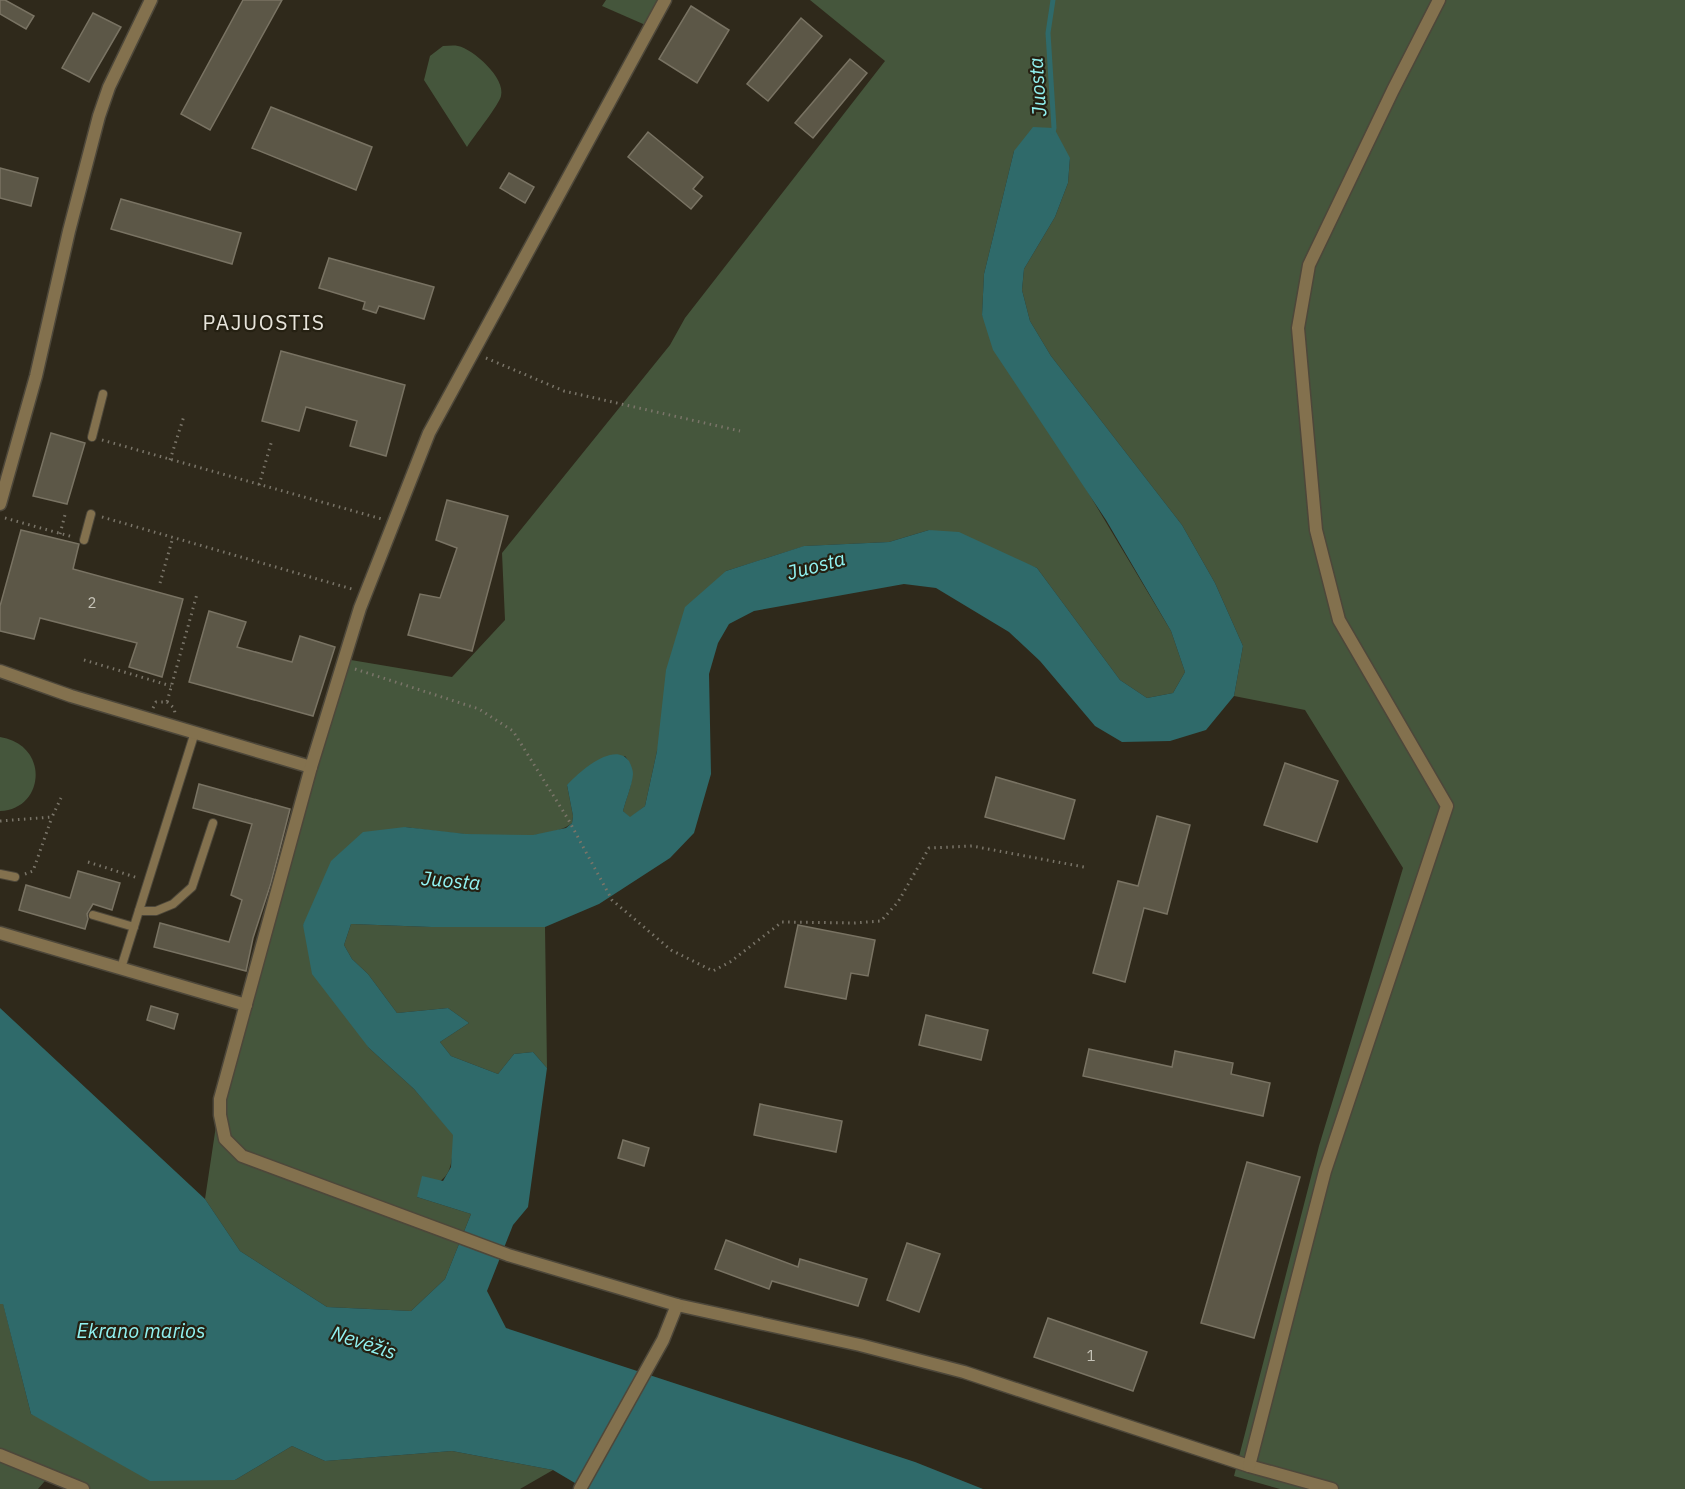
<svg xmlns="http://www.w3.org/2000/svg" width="1685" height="1489" font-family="'IBM Plex Sans',sans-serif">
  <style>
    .green { fill: #45563c }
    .water { fill: #2f6a6a }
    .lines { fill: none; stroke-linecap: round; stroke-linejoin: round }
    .stream { stroke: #2f6a6a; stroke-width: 5 }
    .building { fill: #5c5747; stroke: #797363; stroke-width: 1.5 }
    .lane-casing { stroke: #4d473a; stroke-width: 10 }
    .street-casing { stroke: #4d473a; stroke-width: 15 }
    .path { stroke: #7a7569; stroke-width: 3; stroke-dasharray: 1.5 4.5; stroke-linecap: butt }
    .lane { stroke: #83714e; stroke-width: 8 }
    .street { stroke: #83714e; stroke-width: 12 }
    .labels { text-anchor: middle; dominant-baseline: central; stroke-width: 4.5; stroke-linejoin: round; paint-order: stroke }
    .number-label { font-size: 15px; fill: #c5c2b7 }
    .water-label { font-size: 20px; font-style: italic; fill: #91f1f0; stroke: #252012 }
    .quarter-label { font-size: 21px; letter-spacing: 1.5px; fill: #e8e5dc; stroke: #252012 }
  </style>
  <rect width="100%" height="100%" fill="#2f291b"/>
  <g class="green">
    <polygon points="606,0 665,0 650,27 602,6"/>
    <path d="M810,0H1685V1489H1280L1234,1476L1319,1146L1403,868L1305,710L1234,696L1243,646L1215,583L1182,525L1051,356L1030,321L1022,290L1024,269L1055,217L1068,183L1070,158L1014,151L984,274L982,315L1171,631L1185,672L1173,693L1147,698L1120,680L1037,568L929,530L889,542L805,546L726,571L657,751L645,806L630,818L623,811C628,791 639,774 625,756L567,785L573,816L572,823C542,847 443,832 405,827L303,925L369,1048L414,1089L454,1135C451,1176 452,1175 417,1197L471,1214L445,1279L411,1311L327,1307L240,1251L205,1199L220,1099L345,659L452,677L505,620L502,553L670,345L685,318L885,61Z"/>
    <path d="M443,46C448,46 453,45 458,46C473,49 506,78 501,96C499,105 474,136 467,147L424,80L430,56Z"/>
    <path d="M0,737C50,745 45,809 0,811Z"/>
    <polygon points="351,924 431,927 545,927 547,1068 533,1052 514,1054 498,1074 451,1056 440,1042 469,1023 448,1008 397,1013 368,974 352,959 344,945"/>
    <polygon points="3,1303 31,1414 235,1480 292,1446 325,1461 452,1451 553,1470 520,1489 83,1489 50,1475 38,1489 0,1489 0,1304"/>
  </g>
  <path class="water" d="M1033,127L1054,128L1070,158L1068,183L1055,217L1024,269L1022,290L1030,321L1051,356L1182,525L1215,583L1243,646L1234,696L1206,730L1170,741L1122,742L1095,726L1040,661L1009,632L936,588L904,584L754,611L729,624L718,643L709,674L711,774L694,833L670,858L599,904L545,927H431L351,924L344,945L352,959L368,974L397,1013L448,1008L469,1023L440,1042L451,1056L498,1074L514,1054L533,1052L547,1068L528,1207L513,1225L487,1291L506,1328L915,1462L983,1489H585L553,1470L452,1451L325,1461L292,1446L235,1480L150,1481L31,1414L3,1304H0V1008L205,1199L240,1251L327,1307L411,1311L445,1279L471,1214L417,1197L422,1176L443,1181L451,1167L453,1135L414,1089L369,1048L312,974L303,925L331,861L363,832L405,827L466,834L533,835L566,828L572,823L573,816L567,785C578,773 614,740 629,761C631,765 633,770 633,774C632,786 626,799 623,811L630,817L645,806L657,751L666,670L685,607L726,571L804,546L889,542L929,530L959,532L1037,568L1120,680L1147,698L1173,693L1185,672L1171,631L1106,520L993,350L982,315L984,274L1014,151Z"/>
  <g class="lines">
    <polyline class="stream" points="1053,132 1054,128 1048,33 1053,0"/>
  </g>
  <g class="building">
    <polygon points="0,0 5,0 34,16 26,29 0,14"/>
    <polygon points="243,0 282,0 210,130 181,114"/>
    <polygon points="691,6 729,30 697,83 659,59"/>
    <polygon points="93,13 121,27 89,82 62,68"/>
    <polygon points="801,18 822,36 768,101 747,84"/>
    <polygon points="850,59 867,73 813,138 795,123"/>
    <polygon points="271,107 372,147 356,190 252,148"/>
    <polygon points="648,132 703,177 693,189 702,196 691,209 628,157"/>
    <polygon points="0,168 38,178 31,206 0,198"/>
    <polygon points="509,173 534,187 525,203 500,188"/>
    <polygon points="121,199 241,233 232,264 111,229"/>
    <polygon points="329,258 434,287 424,319 379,306 376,313 363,309 365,302 319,288"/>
    <polygon points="281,351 405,385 386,456 350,446 357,421 306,407 299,431 262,421"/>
    <polygon points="51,433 85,443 67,504 33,496"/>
    <polygon points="447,500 508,516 472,651 408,635 420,594 440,598 457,548 436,540"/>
    <polygon points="21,530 79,544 73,569 183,599 162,677 129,667 137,643 40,618 34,639 0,631 0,606"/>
    <polygon points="209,611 246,622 237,647 292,662 300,636 335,647 313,716 189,682"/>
    <polygon points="1285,763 1338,781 1317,842 1264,825"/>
    <polygon points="996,777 1075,800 1064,839 985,817"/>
    <polygon points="199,784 290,809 271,883 253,938 246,971 154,947 160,923 229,942 242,900 231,895 252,824 193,808"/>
    <polygon points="1157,816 1190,825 1167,914 1144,908 1125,982 1093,973 1118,881 1138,886"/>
    <polygon points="78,871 120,883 112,910 93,904 87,914 88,919 85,929 19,910 26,885 70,898"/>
    <polygon points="798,925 875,940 868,976 851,973 846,999 785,987"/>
    <polygon points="151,1006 178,1014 174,1029 147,1020"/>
    <polygon points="926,1015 988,1030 981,1060 919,1045"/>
    <polygon points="1089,1049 1172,1067 1175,1051 1233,1063 1231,1074 1270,1083 1263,1116 1083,1076"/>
    <polygon points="760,1104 842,1121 836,1152 754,1135"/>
    <polygon points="623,1140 649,1148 644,1166 618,1158"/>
    <polygon points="1247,1162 1300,1177 1254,1338 1201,1323"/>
    <polygon points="726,1240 798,1267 800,1259 867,1279 858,1306 772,1281 769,1289 715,1269"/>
    <polygon points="907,1243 940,1254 919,1312 887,1300"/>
    <polygon points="1048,1318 1147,1352 1133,1391 1034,1357"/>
  </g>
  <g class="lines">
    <defs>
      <g id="lane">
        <polyline points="92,437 103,394"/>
        <polyline points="84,540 91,514"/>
        <polyline points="0,874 15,877"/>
        <polyline points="139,911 156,911 173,904 192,887 213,823"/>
        <polyline points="93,915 134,927"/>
        <polyline points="121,968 195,732"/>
      </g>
      <g id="street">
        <polyline points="0,504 36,376 69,231 99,116 109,87 151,0"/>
        <polyline points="0,671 71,696 311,767"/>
        <polyline points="0,933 246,1005"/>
        <polyline points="677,1305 860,1345 964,1372 1249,1466 1332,1489"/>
        <polyline points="0,1455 83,1489"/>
        <polyline points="1249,1466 1325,1171 1447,806 1339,620 1316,530 1298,328 1309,265 1393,90 1439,0"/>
        <polyline points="580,1489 663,1340 677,1305 508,1255 242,1156 225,1139 220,1115 220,1099 311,767 360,608 429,433 665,0"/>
      </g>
    </defs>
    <use href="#lane" class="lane-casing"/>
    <use href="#street" class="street-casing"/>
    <g class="path">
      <polyline points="486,358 564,391 740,431"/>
      <polyline points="102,440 382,519"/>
      <polyline points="170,460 184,416"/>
      <polyline points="259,485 272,440"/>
      <polyline points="102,517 352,589"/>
      <polyline points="5,518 73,537"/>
      <polyline points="60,534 66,511"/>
      <polyline points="160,583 173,537"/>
      <polyline points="84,660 171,686"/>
      <polyline points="355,669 479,709 513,731 568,819 612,900 671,950 713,971 730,962 782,922 854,923 881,921 898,902 929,848 972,846 1084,867"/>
      <polyline points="167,702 174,708 175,713"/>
      <polyline points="153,708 156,702 167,702 197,594"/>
      <polyline points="0,821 52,817 61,798"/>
      <polyline points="88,862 138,878"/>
      <polyline points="25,874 33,871 52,817"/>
    </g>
    <use href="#lane" class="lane"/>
    <use href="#street" class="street"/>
  </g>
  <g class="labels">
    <g class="number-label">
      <text x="92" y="602">2</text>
      <text x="1091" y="1355">1</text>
    </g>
    <g class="water-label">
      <text transform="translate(1037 87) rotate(-94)">Juosta</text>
      <text transform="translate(816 565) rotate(-15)">Juosta</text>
      <text transform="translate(451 880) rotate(5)">Juosta</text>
      <text x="141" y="1330">Ekrano marios</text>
      <text transform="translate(364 1342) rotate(18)">Nevėžis</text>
    </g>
    <g class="quarter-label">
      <text x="264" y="322">PAJUOSTIS</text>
    </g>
  </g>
</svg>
